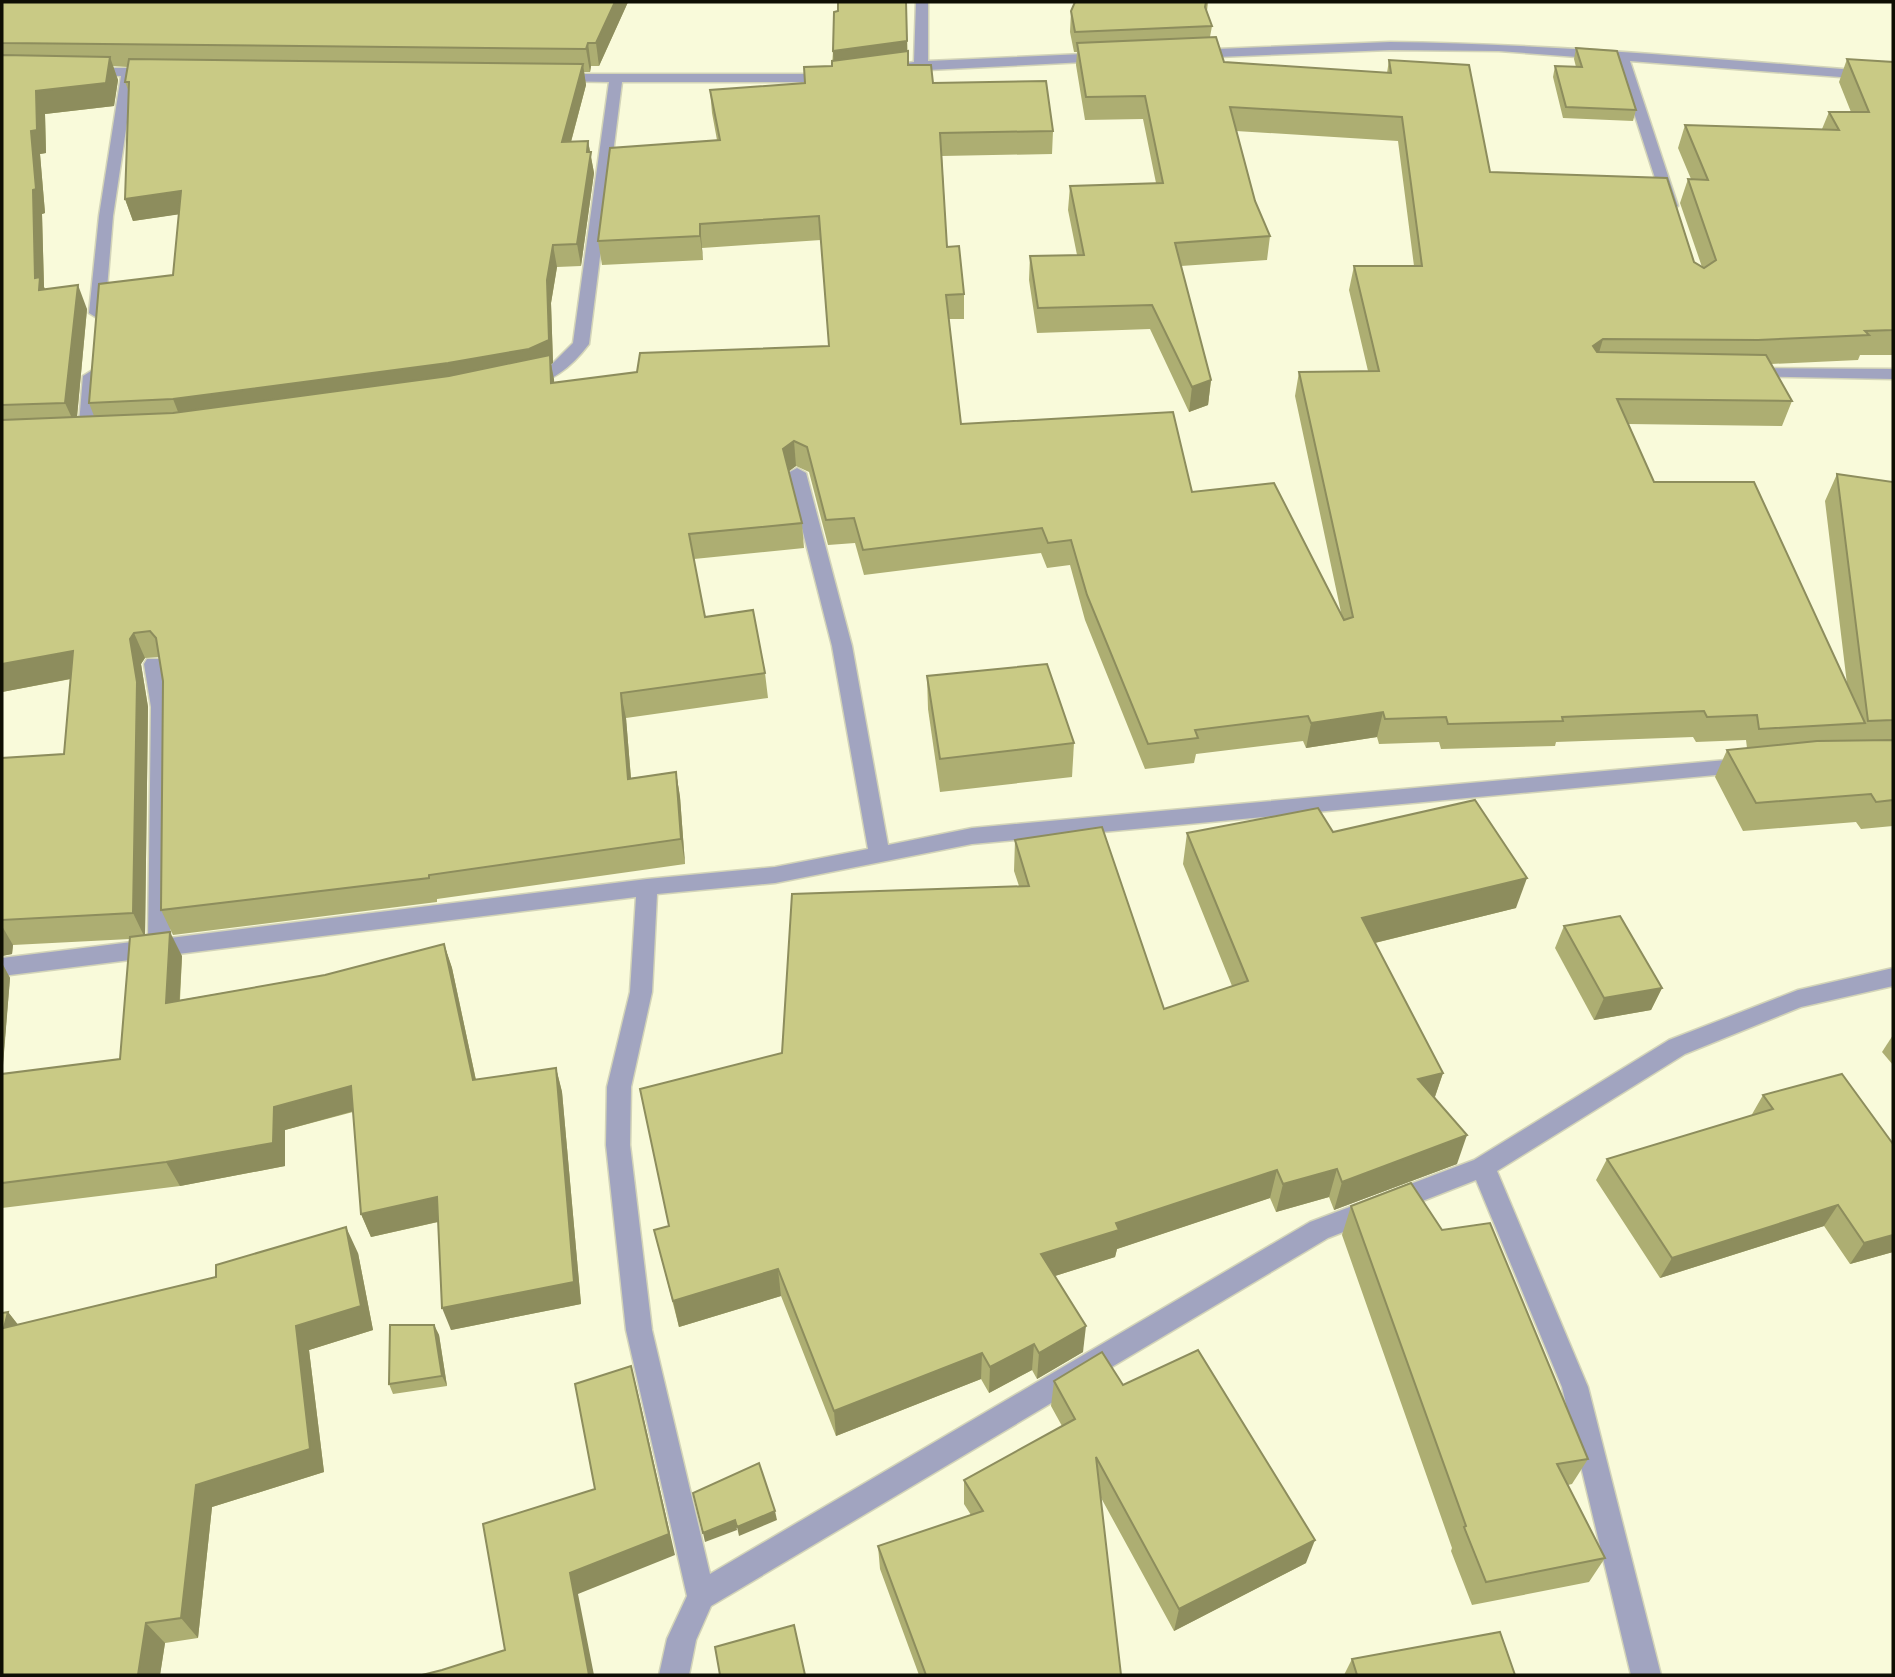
<svg xmlns="http://www.w3.org/2000/svg" width="1895" height="1677" font-family="Ubuntu,sans-serif">
  <style>
    .lines { fill: none; stroke-linecap: round; stroke-linejoin: round }
    .minor-casing { stroke: #d3d4b8; stroke-width: 3 }
    .minor { fill: #a1a4c0; fill-rule: evenodd }
    .wall { fill: #adae72; fill-rule: evenodd }
    .shaded-wall { fill: #8d8d5d }
    .building { fill: #c9ca85; stroke: #8d8d5d; stroke-width: 2 }
  </style>
  <rect width="100%" height="100%" fill="#f9fada"/>
  <g class="lines">
    <defs>
      <g id="minor">
        <polygon points="916,2 928,2 928,61 1105,53 1112,57 1105,61 888,72 888,66 914,62"/>
        <path d="M1390,42C1559,44 1725,60 1893,73V81L1630,61L1678,206L1671,210L1664,206L1617,60L1499,51L1390,50L1193,58L1186,54L1193,50Z"/>
        <polygon points="88,68 154,68 161,72 154,76 134,76 113,216 105,313 97,318 89,313 99,216 121,76 83,75 83,69"/>
        <path d="M557,74H833L840,78L833,82H622L589,344C574,364 547,390 519,383L517,380L519,377L551,365L573,343L609,82L552,81V75Z"/>
        <polygon points="1749,368 1893,369 1893,379 1743,376 1741,373 1743,370"/>
        <polygon points="91,371 99,376 94,436 86,441 78,436 83,376"/>
        <polygon points="797,468 806,473 852,646 888,845 972,828 1748,758 1755,760 1758,765 1755,770 1748,772 972,844 775,883 657,894 652,992 631,1087 630,1145 652,1330 710,1574 1310,1222 1474,1160 1669,1040 1798,990 1893,968 1893,986 1801,1007 1685,1054 1497,1171 1588,1387 1661,1675 1631,1675 1562,1387 1476,1180 1328,1238 711,1606 696,1640 689,1675 659,1675 667,1639 687,1596 626,1330 606,1145 607,1087 630,992 636,897 2,976 2,958 148,940 151,707 144,664 147,659 161,659 164,664 171,707 170,938 647,879 775,867 868,849 832,646 788,473"/>
      </g>
    </defs>
    <use href="#minor" class="minor-casing"/>
    <use href="#minor" class="minor"/>
  </g>
  <g class="wall">
    <path d="M2,2H628L599,66H591L590,72H584L586,85L571,142L588,141L594,173L581,266L557,267L551,303L553,363L551,364L554,383L829,346L821,240L702,248L703,260L602,265L598,241L717,140L712,113L710,90L805,83L832,66L833,51L906,2L908,65L933,83L1053,131L1052,154L942,156L947,247L964,294V319H949L961,424L1192,492L1342,617L1295,396L1299,372L1368,371L1349,290L1354,266H1414L1398,141L1236,131L1255,201L1270,236L1267,260L1181,266L1211,380L1208,405L1189,412L1150,329L1037,333L1029,280L1030,256L1077,255L1068,210L1070,186L1156,183L1143,119L1085,120L1076,65L1077,52H1074L1070,32L1071,11L1075,2H1208L1207,11L1212,26L1210,37L1224,62L1387,73L1389,60L1490,172L1694,262L1702,267L1680,203L1688,179H1691L1678,148L1685,125L1822,129L1829,112H1851L1839,82L1847,59L1893,62V355H1860L1858,360L1771,364L1792,401L1782,426L1628,424L1654,482L1847,684L1825,501L1837,474L1893,482V826L1861,829L1856,822L1743,831L1715,777L1727,750L1747,748L1746,740L1696,742L1693,737L1556,742L1555,746L1441,749L1439,742L1379,744L1377,737L1306,748L1303,741L1196,754L1194,763L1145,769L1085,620L1070,565L1047,568L1041,553L864,575L855,543L828,545L809,472L796,466L789,471L802,523L804,548L694,559L705,617L765,673L768,698L626,718L631,778L676,772L680,797L685,864L437,899V902L173,935L161,910L163,681L159,657L145,658L141,664L148,707L145,935L182,956L180,1000L325,975L444,944L452,968L476,1080L556,1068L562,1092L581,1304L451,1330L438,1222L371,1237L361,1214L353,1112L285,1130V1166L180,1186L2,1208V963L10,978L2,1074L120,1059L130,939L13,945L12,954L2,956V758L64,754L71,679L2,692ZM113,66L128,67L125,82L129,92L125,199L133,221L179,214L173,275L89,403L94,416L77,417L87,309L45,289L44,287L42,214L45,213L40,154L46,153L45,114L114,106L118,80Z"/>
    <polygon points="1576,48 1636,110 1633,121 1563,118 1553,77 1555,66 1576,67 1574,59"/>
    <polygon points="927,676 1074,743 1072,777 940,792 928,709"/>
    <polygon points="1333,832 1516,908 1375,943 1443,1073 1435,1097 1457,1164 1334,1210 1329,1197 1276,1212 1270,1198 1117,1249 1115,1257 1055,1276 1083,1352 1037,1379 1032,1370 989,1393 981,1379 836,1436 781,1296 679,1327 654,1230 669,1226 782,1053 1019,886 1014,871 1015,840 1164,1009 1232,986 1183,864 1187,833"/>
    <polygon points="1564,926 1662,988 1651,1010 1594,1020 1555,948"/>
    <polygon points="1893,1035 1893,1065 1882,1052"/>
    <polygon points="1763,1095 1893,1252 1850,1264 1824,1226 1660,1278 1596,1180 1607,1159 1751,1116"/>
    <polygon points="1351,1206 1588,1459 1572,1484 1568,1485 1605,1558 1589,1582 1472,1605 1451,1551 1452,1548 1342,1235"/>
    <polygon points="358,1253 373,1330 309,1350 324,1472 212,1507 198,1638 165,1643 160,1675 2,1675 8,1312 18,1325"/>
    <polygon points="434,1325 439,1335 447,1386 393,1394 389,1384"/>
    <polygon points="1054,1381 1123,1385 1306,1563 1174,1631 1100,1496 1121,1675 919,1675 880,1569 878,1546 971,1515 964,1504 964,1480 1062,1426 1051,1406"/>
    <polygon points="1352,1659 1515,1675 1344,1675"/>
  </g>
  <g class="shaded-wall">
    <polygon points="615,2 628,2 599,66 596,43"/>
    <polygon points="907,41 907,60 834,71 833,51"/>
    <polygon points="588,43 591,66 590,72 586,49"/>
    <polygon points="110,57 118,80 114,106 45,114 46,153 40,154 45,213 42,214 44,287 50,301 49,315 35,278 31,131 36,91"/>
    <polygon points="583,64 586,85 565,164 562,142"/>
    <polygon points="588,141 594,173 581,266 577,244"/>
    <polygon points="181,191 188,213 133,221 125,199"/>
    <polygon points="700,224 703,260 700,236"/>
    <polygon points="553,245 557,267 551,303 553,363 551,364 554,379 555,408 182,422 173,399 547,280"/>
    <polygon points="78,285 87,309 76,427 65,403"/>
    <polygon points="1603,339 1596,363 1593,346"/>
    <polygon points="1211,380 1208,405 1189,412 1192,387"/>
    <polygon points="794,441 796,466 785,474 783,449"/>
    <polygon points="134,633 145,658 141,664 148,707 145,938 133,913 130,639"/>
    <polygon points="73,651 85,676 2,692 2,664"/>
    <polygon points="621,693 626,718 633,804 628,779"/>
    <polygon points="1383,712 1377,737 1306,748 1311,723"/>
    <polygon points="676,772 680,797 685,864 681,839"/>
    <polygon points="1527,878 1516,908 1354,948 1362,918"/>
    <polygon points="2,926 13,945 12,954 2,956"/>
    <polygon points="170,932 182,956 178,1027 166,1003"/>
    <polygon points="444,944 452,968 481,1104 473,1080"/>
    <polygon points="2,963 10,978 2,1078"/>
    <polygon points="1662,988 1651,1010 1594,1020 1604,998"/>
    <polygon points="556,1068 562,1092 581,1304 451,1330 442,1308"/>
    <polygon points="1443,1073 1433,1102 1418,1079"/>
    <polygon points="351,1086 361,1109 285,1130 285,1166 180,1186 166,1162 274,1107"/>
    <polygon points="1467,1135 1457,1164 1334,1210 1342,1182"/>
    <polygon points="1337,1169 1329,1197 1276,1212 1283,1184"/>
    <polygon points="1277,1170 1270,1198 1117,1249 1115,1257 1039,1281 1041,1254 1116,1223"/>
    <polygon points="437,1197 446,1220 371,1237 361,1214"/>
    <polygon points="1838,1205 1824,1226 1660,1278 1672,1258"/>
    <polygon points="346,1227 358,1253 373,1330 309,1350 324,1472 212,1507 198,1638 181,1618 196,1485 296,1326"/>
    <polygon points="1893,1235 1893,1252 1850,1264 1864,1243"/>
    <polygon points="778,1269 781,1296 679,1327 673,1301"/>
    <polygon points="8,1312 27,1336 4,1328"/>
    <polygon points="434,1325 439,1335 447,1386 442,1376"/>
    <polygon points="1086,1326 1083,1352 1037,1379 1039,1353"/>
    <polygon points="1034,1344 1032,1370 989,1393 990,1367"/>
    <polygon points="982,1353 981,1379 836,1436 834,1411"/>
    <polygon points="631,1366 637,1389 675,1555 578,1594 594,1675 589,1675 570,1573"/>
    <polygon points="775,1511 777,1520 739,1536 737,1527"/>
    <polygon points="735,1520 737,1530 705,1542 703,1533"/>
    <polygon points="1315,1540 1306,1563 1174,1631 1179,1609"/>
    <polygon points="146,1623 165,1643 160,1675 138,1675"/>
  </g>
  <g class="building">
    <polygon points="2,2 615,2 596,43 588,43 586,49 2,43"/>
    <polygon points="838,2 906,2 907,41 833,51 834,12 838,11"/>
    <polygon points="1075,2 1206,2 1205,7 1212,26 1075,32 1071,11"/>
    <polygon points="1216,37 1224,62 1391,73 1389,60 1469,65 1490,172 1667,178 1694,262 1704,268 1716,260 1688,179 1708,180 1685,125 1839,130 1829,112 1869,112 1847,59 1893,62 1893,330 1865,331 1869,335 1758,340 1603,339 1593,346 1597,352 1766,355 1792,401 1617,399 1654,482 1754,482 1865,723 1759,729 1757,715 1707,717 1704,711 1562,717 1563,721 1448,724 1446,717 1385,719 1383,712 1311,723 1308,716 1195,730 1198,738 1148,744 1087,595 1071,540 1048,543 1042,528 863,550 854,518 826,520 807,447 794,441 783,449 802,523 689,534 705,617 753,610 765,673 621,693 628,779 676,772 681,839 429,875 429,878 161,910 163,681 156,638 150,631 134,633 130,639 137,682 133,913 2,920 2,758 64,754 73,651 2,664 2,420 173,413 449,376 550,355 551,383 637,372 640,353 829,346 819,216 700,224 700,236 598,241 610,148 720,140 710,90 805,83 804,67 832,66 832,61 908,51 908,65 931,65 933,83 1046,81 1053,131 940,133 947,247 959,246 964,294 946,295 961,424 1173,412 1192,492 1274,483 1344,620 1353,617 1299,372 1379,371 1354,266 1422,266 1402,117 1230,107 1255,201 1270,236 1175,243 1211,380 1192,387 1152,305 1038,308 1030,256 1084,255 1070,186 1163,183 1145,96 1086,97 1077,43"/>
    <polygon points="1576,48 1617,51 1636,110 1566,107 1555,66 1582,67"/>
    <polygon points="2,55 110,57 106,83 36,91 37,130 31,131 36,189 33,190 35,278 40,277 39,290 78,285 65,403 2,405"/>
    <polygon points="129,59 583,64 562,142 588,141 587,152 591,152 577,244 553,245 547,280 549,340 529,349 448,363 173,399 89,403 99,284 173,275 181,191 125,199 129,82 125,82"/>
    <polygon points="1837,474 1893,482 1893,720 1868,721"/>
    <polygon points="1047,664 1074,743 940,759 927,676"/>
    <polygon points="1893,740 1893,800 1876,802 1871,794 1756,803 1727,750 1817,741"/>
    <polygon points="1475,800 1527,878 1362,918 1443,1073 1418,1079 1467,1135 1342,1182 1337,1169 1283,1184 1277,1170 1116,1223 1119,1230 1041,1254 1086,1326 1039,1353 1034,1344 990,1367 982,1353 834,1411 778,1269 673,1301 654,1230 669,1226 640,1089 782,1053 792,894 1029,886 1015,840 1102,827 1164,1009 1248,981 1187,833 1318,808 1333,832"/>
    <polygon points="1620,916 1662,988 1604,998 1564,926"/>
    <polygon points="170,932 166,1003 325,975 444,944 473,1080 556,1068 574,1282 442,1308 437,1197 361,1214 351,1086 274,1107 273,1143 166,1162 2,1183 2,1074 120,1059 130,937"/>
    <polygon points="1842,1074 1893,1144 1893,1235 1864,1243 1838,1205 1672,1258 1607,1159 1773,1109 1763,1095"/>
    <polygon points="1411,1183 1442,1230 1490,1223 1588,1459 1557,1464 1605,1558 1486,1582 1464,1527 1466,1526 1351,1206"/>
    <polygon points="346,1227 361,1306 296,1326 310,1449 196,1485 181,1618 146,1623 138,1675 2,1675 2,1313 8,1312 4,1328 216,1277 216,1265"/>
    <polygon points="390,1325 434,1325 442,1376 389,1384"/>
    <polygon points="1198,1350 1315,1540 1179,1609 1096,1457 1121,1675 926,1675 878,1546 983,1511 964,1480 1075,1419 1054,1381 1102,1352 1123,1385"/>
    <polygon points="631,1366 669,1534 570,1573 589,1675 422,1675 442,1670 505,1650 483,1524 595,1489 575,1384"/>
    <polygon points="759,1463 775,1511 737,1527 735,1520 703,1533 693,1493"/>
    <polygon points="794,1625 805,1675 720,1675 715,1647"/>
    <polygon points="1500,1632 1515,1675 1357,1675 1352,1659"/>
  </g>
  <rect width="1895" height="1677" fill="none" stroke="#0e0e04" stroke-width="7"/>
</svg>
